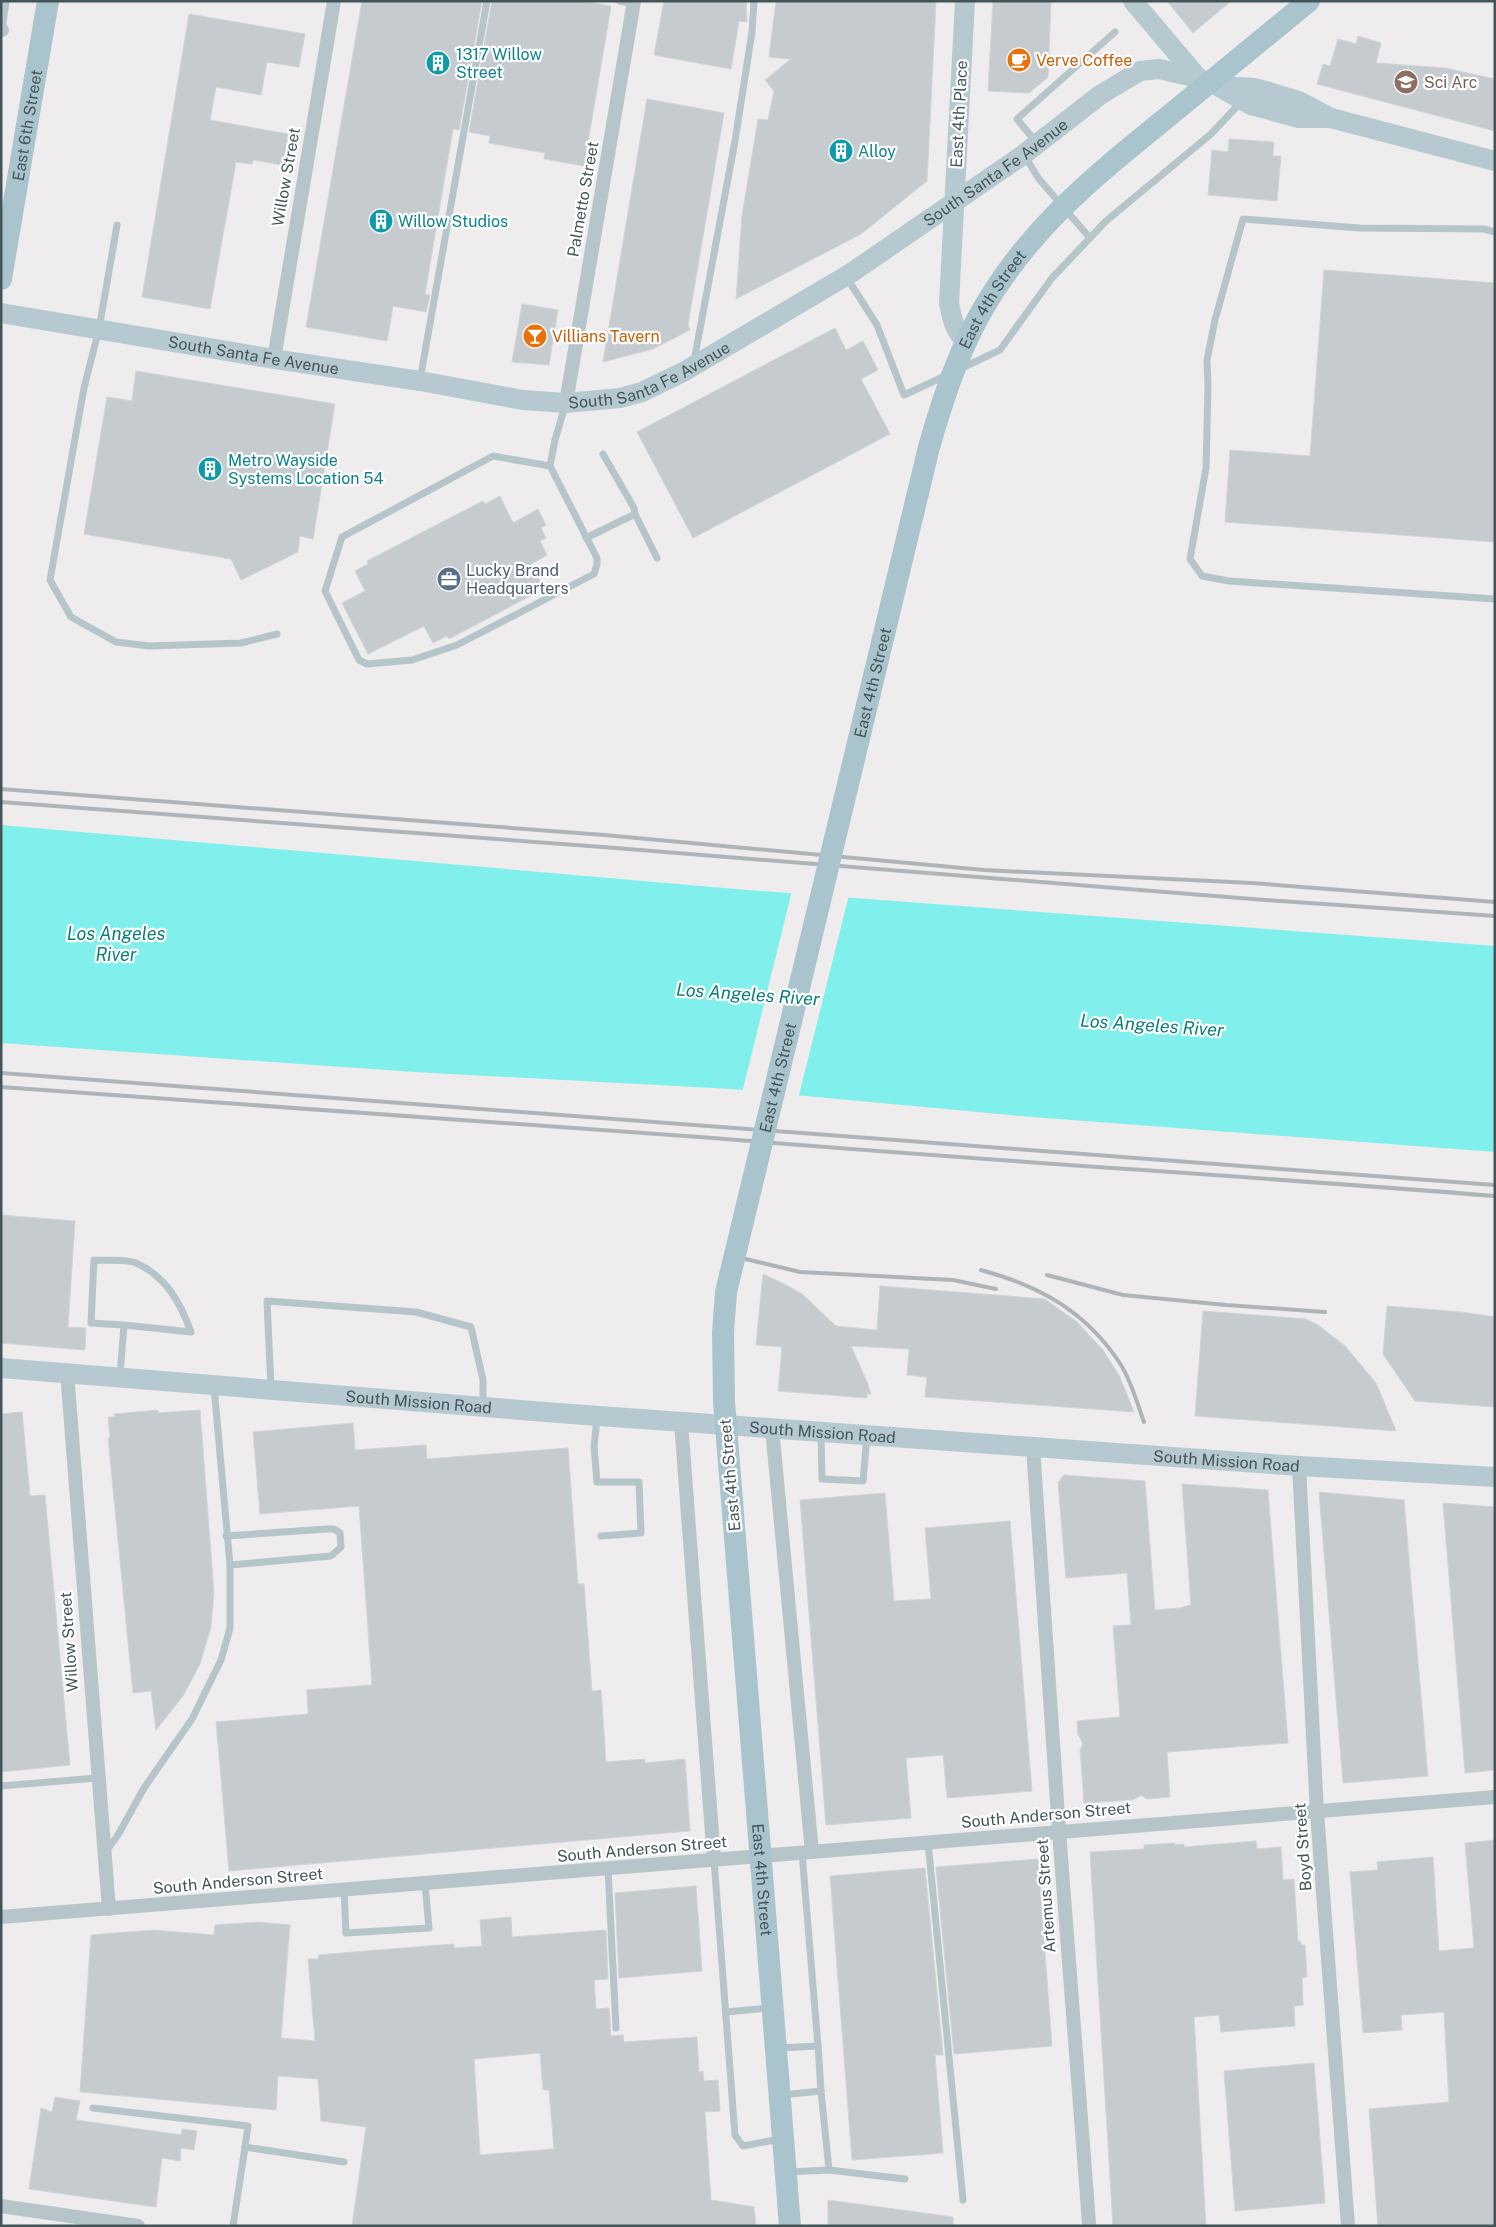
<svg xmlns="http://www.w3.org/2000/svg" width="1496" height="2227" font-family="'Public Sans',sans-serif">
  <style>
    .water { fill: #81f0ed }
    .pier { fill: #efeced }
    .building { fill: #c6cbd0; stroke: #d0d4d8; fill-rule: evenodd }
    .lines { fill: none; stroke-linecap: round; stroke-linejoin: round }
    .lane { stroke: #b6c5ca; stroke-width: 7 }
    .street { stroke: #b6c5ca; stroke-width: 14 }
    .secondary { stroke: #b6c9d0; stroke-width: 20 }
    .primary { stroke: #aac4cd; stroke-width: 22 }
    .rail { stroke: #aeb4b7; stroke-width: 4 }
    .secondary-bridge { stroke: #b6c9d0; stroke-width: 20 }
    .primary-bridge { stroke: #aac4cd; stroke-width: 22 }
    .labels { text-anchor: middle; dominant-baseline: central; stroke-width: 4.5; stroke-linejoin: round; paint-order: stroke }
    .culture-label { font-size: 16px; fill: #0d838f; stroke: #fff; text-anchor: start }
    .food-label { font-size: 16px; fill: #c56008; stroke: #fff; text-anchor: start }
    .education-label { font-size: 16px; fill: #785e54; stroke: #fff; text-anchor: start }
    .street-label { font-size: 16px; fill: #44555a; stroke: #fff }
    .service-label { font-size: 16px; fill: #4e5e75; stroke: #fff; text-anchor: start }
    .water-label { font-size: 18px; font-style: italic; fill: #097e7b; stroke: #fff }
  </style>
  <rect width="100%" height="100%" fill="#efeced"/>
  <polygon class="water" points="1,825 747,890 1495,946 1495,1152 1032,1117 731,1089 414,1072 1,1043"/>
  <polygon class="pier" points="792,891 849,895 798,1099 742,1093"/>
  <g class="building">
    <polygon points="362,1 482,1 459,130 453,129 425,294 430,295 426,312 393,306 387,341 306,327"/>
    <polygon points="492,1 581,1 611,6 584,166 544,159 545,153 489,143 490,136 469,132"/>
    <polygon points="664,1 746,1 747,22 739,21 731,69 654,55"/>
    <polygon points="776,1 936,1 927,181 861,234 736,299 742,215 758,119 768,120 774,91 765,80 791,59 769,57"/>
    <polygon points="993,1 1051,1 1048,77 1029,93 988,91"/>
    <polygon points="1167,1 1231,1 1193,33"/>
    <polygon points="189,14 305,34 299,67 267,62 261,95 216,87 210,120 288,134 283,165 253,160 252,164 236,162 210,309 142,297"/>
    <polygon points="1358,36 1381,43 1376,63 1445,68 1495,79 1495,131 1317,84 1323,64 1330,66 1338,39 1356,44"/>
    <polygon points="647,99 724,113 688,325 690,330 653,349 603,362"/>
    <polygon points="1229,139 1274,142 1273,156 1281,156 1277,201 1208,195 1212,150 1228,152"/>
    <polygon points="1324,270 1495,283 1495,542 1225,522 1230,450 1310,456"/>
    <polygon points="522,304 558,310 549,365 512,362"/>
    <polygon points="835,328 846,350 863,341 878,370 861,379 890,434 693,538 637,432"/>
    <polygon points="136,371 335,404 313,539 300,536 298,552 241,580 231,559 84,534 107,397 132,401"/>
    <polygon points="500,496 513,523 538,509 546,525 541,528 546,538 540,541 547,555 531,564 543,586 531,592 532,595 449,639 447,636 433,643 424,626 368,654 342,603 365,591 355,571 368,564 367,561 450,518 483,501 485,504"/>
    <polygon points="1,1215 75,1221 68,1327 86,1328 85,1350 1,1343"/>
    <polygon points="763,1274 788,1286 802,1294 836,1326 877,1330 880,1286 1045,1299 1077,1322 1103,1350 1120,1377 1134,1412 925,1397 927,1377 907,1375 909,1349 851,1346 867,1382 871,1394 867,1394 867,1398 778,1391 782,1347 756,1345"/>
    <polygon points="1387,1306 1461,1312 1495,1317 1495,1407 1415,1401 1383,1354"/>
    <polygon points="1203,1311 1306,1319 1318,1325 1345,1346 1376,1383 1396,1431 1195,1416"/>
    <polygon points="158,1410 158,1413 200,1410 214,1593 211,1627 200,1664 183,1696 156,1730 151,1691 133,1693 108,1438 110,1438 108,1417 115,1417 114,1414"/>
    <polygon points="22,1412 30,1496 45,1495 70,1765 1,1772 1,1414"/>
    <polygon points="353,1423 355,1450 426,1445 427,1459 568,1448 578,1584 584,1584 592,1691 601,1690 606,1762 645,1759 645,1763 685,1759 690,1831 229,1871 216,1722 308,1714 307,1690 372,1685 359,1506 260,1514 253,1432"/>
    <polygon points="1064,1475 1145,1481 1155,1610 1179,1608 1191,1605 1182,1484 1268,1490 1288,1743 1167,1752 1170,1797 1147,1799 1141,1795 1133,1800 1084,1803 1080,1750 1083,1744 1078,1734 1077,1721 1120,1717 1113,1626 1131,1625 1127,1573 1066,1578 1058,1482"/>
    <polygon points="1319,1492 1404,1500 1428,1776 1343,1783"/>
    <polygon points="885,1493 894,1601 931,1599 925,1528 1010,1521 1032,1791 947,1798 943,1755 906,1758 911,1818 826,1825 800,1500"/>
    <polygon points="1443,1503 1495,1507 1495,1770 1465,1773"/>
    <polygon points="1495,1840 1495,2226 1378,2226 1369,2109 1449,2102 1444,2012 1401,2015 1402,2030 1363,2033 1350,1872 1378,1870 1377,1862 1433,1857 1439,1951 1474,1948 1465,1843"/>
    <polygon points="1256,1841 1257,1849 1281,1847 1283,1880 1294,1879 1298,1942 1301,1942 1301,1945 1305,1945 1307,1977 1302,1978 1303,2005 1294,2006 1295,2026 1221,2032 1219,2015 1194,2017 1206,2226 1113,2226 1090,1852 1144,1849 1144,1845 1175,1843 1175,1845 1184,1844 1184,1847"/>
    <polygon points="1038,1859 1052,2046 954,2054 936,1867"/>
    <polygon points="925,1868 943,2055 935,2055 943,2153 852,2160 830,1876"/>
    <polygon points="696,1886 702,1971 619,1978 615,1893"/>
    <path d="M511,1917L512,1937L606,1930L608,1979L594,1980L596,2009L609,2008L611,2036L623,2035L624,2042L697,2037L699,2072L703,2071L704,2081L718,2080L720,2111L705,2112L711,2200L754,2207L756,2226H352L366,2127L321,2121L318,2079L278,2076L276,2110L80,2092L91,1935L153,1930L214,1935L215,1925L257,1922L290,1925L281,2038L315,2041L308,1959H319L318,1955L377,1950L454,1944V1948L482,1946L480,1920ZM540,2053L543,2090H549L554,2149L480,2155L474,2059Z"/>
    <polygon points="1314,2063 1325,2203 1235,2211 1224,2071"/>
    <polygon points="55,2097 80,2101 76,2120 181,2135 182,2129 197,2131 194,2150 181,2148 180,2161 162,2158 156,2207 29,2189 41,2108 52,2112"/>
    <polygon points="828,2200 953,2217 953,2226 828,2226"/>
  </g>
  <g class="lines">
    <g class="lane">
      <polyline points="620,1 634,4"/>
      <polyline points="2,30 6,1"/>
      <polyline points="1036,142 1017,119 1115,32"/>
      <polyline points="1024,155 1039,179 1090,238"/>
      <polyline points="117,225 99,329 84,388 50,580 71,617 116,642 149,646 241,643 277,634"/>
      <polyline points="1495,232 1484,229 1359,228 1243,219 1215,320 1207,360 1208,386 1206,468 1190,559 1202,576 1229,581 1495,599"/>
      <polyline points="847,278 877,325 904,395 945,376"/>
      <polyline points="694,361 735,141 752,32 754,1"/>
      <polyline points="962,368 1000,350 1052,278 1106,221 1211,134 1241,102"/>
      <polyline points="420,380 487,1"/>
      <polyline points="550,466 493,456 342,537 325,591 359,660 367,664 412,660 457,645 594,574 597,564 597,558 550,466 555,440 565,406"/>
      <polyline points="635,514 657,558"/>
      <polyline points="586,538 635,514 634,508 603,454"/>
      <path d="M120,1376L124,1325L191,1332C181,1304 166,1276 136,1263C127,1259 104,1261 94,1260L91,1323L124,1325"/>
      <polyline points="271,1387 267,1301 416,1312 471,1327 483,1380 483,1404"/>
      <polyline points="597,1418 594,1447 597,1482 639,1482 641,1533 601,1536"/>
      <polyline points="821,1433 822,1479 863,1481 867,1436"/>
      <polyline points="226,1536 327,1529 334,1529 340,1533 341,1547 331,1556 230,1565"/>
      <polyline points="1,1786 97,1778"/>
      <polyline points="928,1842 963,2200"/>
      <polyline points="107,1850 118,1835 144,1788 192,1719 221,1660 230,1628 230,1565 214,1387"/>
      <polyline points="714,1860 735,2135 743,2146 780,2139"/>
      <polyline points="608,1869 616,2028"/>
      <polyline points="344,1890 346,1933 429,1928 425,1884"/>
      <polyline points="726,2012 770,2008"/>
      <polyline points="779,2048 818,2046 802,1853"/>
      <polyline points="821,2091 829,2170"/>
      <polyline points="782,2095 821,2091 818,2046"/>
      <polyline points="93,2108 248,2126 245,2147"/>
      <polyline points="788,2172 829,2170 905,2179"/>
      <polyline points="233,2226 245,2147 344,2162"/>
    </g>
    <g class="street">
      <polyline points="1,30 2,30"/>
      <polyline points="274,359 334,1"/>
      <polyline points="566,403 634,1"/>
      <polyline points="67,1372 109,1909"/>
      <polyline points="681,1422 714,1860"/>
      <polyline points="772,1428 812,1852"/>
      <polyline points="1033,1447 1059,1831 1089,2223"/>
      <polyline points="1299,1466 1317,1812 1348,2226"/>
      <polyline points="1,1917 1495,1797"/>
      <polyline points="1,2206 138,2226"/>
    </g>
    <g class="secondary">
      <polyline points="1133,1 1198,78"/>
      <polyline points="1221,86 1255,88 1299,101 1331,118 1495,161"/>
      <path id="s1" d="M1,313L274,359L420,381L523,400L566,403L620,398L642,392L685,371L851,273L1023,155L1100,95L1140,71L1159,69L1198,78L1216,85L1251,105L1299,118H1331"/>
      <path id="s2" d="M1,1368L571,1414L1299,1466L1495,1477"/>
    </g>
    <g class="primary">
      <path id="s3" d="M1,279L48,1"/>
      <path id="s4" d="M757,1812L790,2226"/>
    </g>
    <g class="rail">
      <polyline points="1,789 604,835 984,870 1252,883 1495,902"/>
      <polyline points="1,802 603,847 1252,899 1495,916"/>
      <polyline points="1,1073 1495,1185"/>
      <path d="M1,1087L713,1138C973,1160 1234,1175 1495,1196"/>
      <polyline points="733,1256 800,1272 953,1280 996,1289"/>
      <path d="M981,1270C1040,1286 1087,1312 1121,1365C1132,1383 1137,1403 1144,1422"/>
      <polyline points="1047,1275 1123,1295 1226,1305 1325,1312"/>
    </g>
    <path class="secondary-bridge" d="M965,1L949,303C952,318 954,331 966,341"/>
    <path class="primary-bridge" id="s5" d="M757,1812L724,1401L723,1333L726,1292L929,447C942,402 956,358 979,316C1026,231 1091,179 1165,119C1213,80 1261,40 1309,1"/>
  </g>
  <defs>
    <symbol id="cafe-disc" viewBox="-11 -11 22 22"><circle r="9.5" fill="#e8710a" stroke="#fff"/><path d="M-5.5-4.5H6V0H3Q3 3.5 0 3.5H-2.5Q-5.5 3.5-5.5 0ZM3-3.2v2h1.7v-2ZM-6 4.5H4V6H-6Z" fill="#fff"/></symbol>
    <symbol id="building-disc" viewBox="-11 -11 22 22"><circle r="9.5" fill="#0f9aa8" stroke="#fff"/><path d="M-4-6H4V6H1V3H-1V6H-4ZM-2.5-4.3h1.7v1.8h-1.7ZM.8-4.3h1.7v1.8H.8ZM-2.5-1h1.7V.8h-1.7ZM.8-1h1.7V.8H.8Z" fill="#fff"/></symbol>
    <symbol id="university-disc" viewBox="-11 -11 22 22"><circle r="9.5" fill="#8d6e63" stroke="#fff"/><path d="M0-5L7-2L0 1L-7-2ZM-4 1L0 2.5L4 1V4Q0 6-4 4Z" fill="#fff"/></symbol>
    <symbol id="bar-disc" viewBox="-11 -11 22 22"><circle r="9.5" fill="#e8710a" stroke="#fff"/><path d="M-6-5H6L.8 .8V4.5H3.5V6h-7V4.5H-.8V.8Z" fill="#fff"/></symbol>
    <symbol id="office-disc" viewBox="-11 -11 22 22"><circle r="9.5" fill="#5c6f8a" stroke="#fff"/><path d="M-6-3h4V-5.5h4V-3h4V5H-6ZM-1-4.5V-3h2v-1.5ZM-6 0V1H6V0Z" fill="#fff"/></symbol>
  </defs>
  <g fill-rule="evenodd">
    <use href="#cafe-disc" x="1005" y="46" width="28" height="28"/>
    <use href="#building-disc" x="424" y="49" width="28" height="28"/>
    <use href="#university-disc" x="1392" y="68" width="28" height="28"/>
    <use href="#building-disc" x="827" y="137" width="28" height="28"/>
    <use href="#building-disc" x="367" y="207" width="28" height="28"/>
    <use href="#bar-disc" x="521" y="322" width="28" height="28"/>
    <use href="#building-disc" x="196" y="455" width="28" height="28"/>
    <use href="#office-disc" x="435" y="565" width="28" height="28"/>
  </g>
  <g class="labels">
    <g class="culture-label">
      <text x="456" y="54">1317 Willow<tspan x="456" dy="18">Street</tspan></text>
      <text x="858" y="151">Alloy</text>
      <text x="398" y="221">Willow Studios</text>
      <text x="228" y="460">Metro Wayside<tspan x="228" dy="18">Systems Location 54</tspan></text>
    </g>
    <g class="food-label">
      <text x="1036" y="60">Verve Coffee</text>
      <text x="552" y="336">Villians Tavern</text>
    </g>
    <g class="education-label">
      <text x="1424" y="82">Sci Arc</text>
    </g>
    <g class="street-label">
      <text transform="translate(959 114) rotate(-87)">East 4th Place</text>
      <text stroke="none"><textPath href="#s3" startOffset="156">East 6th Street</textPath></text>
      <text stroke="none"><textPath href="#s1" startOffset="1066">South Santa Fe Avenue</textPath></text>
      <text transform="translate(286 177) rotate(-80)">Willow Street</text>
      <text transform="translate(583 199) rotate(-80)">Palmetto Street</text>
      <text stroke="none"><textPath href="#s5" startOffset="1552">East 4th Street</textPath></text>
      <text stroke="none"><textPath href="#s1" startOffset="256">South Santa Fe Avenue</textPath></text>
      <text stroke="none"><textPath href="#s1" startOffset="661">South Santa Fe Avenue</textPath></text>
      <text stroke="none"><textPath href="#s5" startOffset="1148">East 4th Street</textPath></text>
      <text stroke="none"><textPath href="#s5" startOffset="742">East 4th Street</textPath></text>
      <text stroke="none"><textPath href="#s2" startOffset="419">South Mission Road</textPath></text>
      <text stroke="none"><textPath href="#s2" startOffset="824">South Mission Road</textPath></text>
      <text stroke="none"><textPath href="#s2" startOffset="1229">South Mission Road</textPath></text>
      <text transform="translate(730 1475) rotate(-95)">East 4th Street</text>
      <text transform="translate(69 1642) rotate(-94)">Willow Street</text>
      <text transform="translate(1046 1815) rotate(-5)">South Anderson Street</text>
      <text transform="translate(1303 1847) rotate(-94)">Boyd Street</text>
      <text transform="translate(642 1849) rotate(-5)">South Anderson Street</text>
      <text stroke="none"><textPath href="#s4" startOffset="68">East 4th Street</textPath></text>
      <text transform="translate(238 1881) rotate(-5)">South Anderson Street</text>
      <text transform="translate(1046 1896) rotate(-94)">Artemus Street</text>
    </g>
    <g class="service-label">
      <text x="466" y="570">Lucky Brand<tspan x="466" dy="18">Headquarters</tspan></text>
    </g>
    <g class="water-label">
      <text x="116" y="933">Los Angeles<tspan x="116" dy="21">River</tspan></text>
      <text transform="translate(748 994) rotate(4)">Los Angeles River</text>
      <text transform="translate(1152 1025) rotate(4)">Los Angeles River</text>
    </g>
  </g>
  <rect width="1496" height="2227" fill="none" stroke="#44555a" stroke-width="5"/>
</svg>
